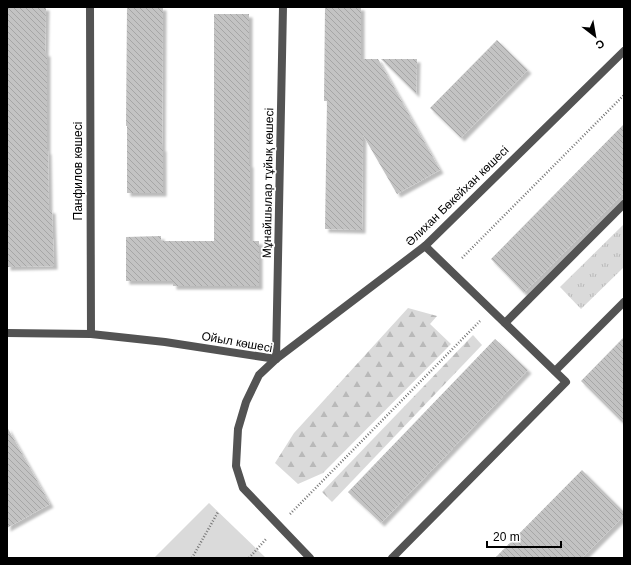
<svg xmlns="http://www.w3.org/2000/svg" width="631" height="565" font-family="Arial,sans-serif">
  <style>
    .grass { fill: #dadada }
    .forest { fill: url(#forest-firs) }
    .park { fill: url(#park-tufts) }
    .building { fill: url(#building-back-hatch); filter: url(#shadow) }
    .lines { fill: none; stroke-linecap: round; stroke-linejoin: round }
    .path { stroke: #757575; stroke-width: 2.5; stroke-dasharray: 1 2; stroke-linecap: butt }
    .lane { stroke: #535353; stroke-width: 8 }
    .street { stroke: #535353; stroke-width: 8 }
    .labels { text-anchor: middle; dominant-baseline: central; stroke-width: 3.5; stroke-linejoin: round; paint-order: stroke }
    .street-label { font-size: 12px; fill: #000; stroke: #fff }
  </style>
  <defs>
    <pattern id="forest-firs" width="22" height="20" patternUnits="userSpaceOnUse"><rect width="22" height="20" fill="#dadada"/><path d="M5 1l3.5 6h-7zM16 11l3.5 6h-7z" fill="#b9b9b9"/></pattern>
    <pattern id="park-tufts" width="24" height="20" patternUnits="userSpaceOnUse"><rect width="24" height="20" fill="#dadada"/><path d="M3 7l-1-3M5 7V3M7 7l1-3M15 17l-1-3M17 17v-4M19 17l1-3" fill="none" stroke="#b9b9b9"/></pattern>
    <pattern id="building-back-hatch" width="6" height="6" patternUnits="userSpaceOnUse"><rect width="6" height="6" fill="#c3c3c3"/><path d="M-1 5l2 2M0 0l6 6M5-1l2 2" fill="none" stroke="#a6a6a6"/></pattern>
    <filter id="shadow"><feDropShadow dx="3.5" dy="3.5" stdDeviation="1" flood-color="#0004"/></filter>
  </defs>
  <rect width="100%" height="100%" fill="#fff"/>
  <polygon class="grass" points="209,503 266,558 154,558"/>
  <g class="forest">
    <polygon points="408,308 437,316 430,324 451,344 323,473 298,484 275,463 294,433"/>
    <polygon points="473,335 482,345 332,502 322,492"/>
  </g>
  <polygon class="park" points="624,224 624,267 581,309 560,287"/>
  <g class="building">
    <polygon points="7,7 46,7 45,53 47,53 47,151 48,151 49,210 52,210 54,266 7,267"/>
    <polygon points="127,7 163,7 162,148 163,148 163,193 127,193 127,126 126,126"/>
    <polygon points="325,7 361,7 361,59 378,59 440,170 397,194 363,135 362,230 325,229 327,101 324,101"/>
    <polygon points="214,14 249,14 249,164 250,164 250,241 259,241 259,286 173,286 173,281 126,281 126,237 161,236 161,241 214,241"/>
    <polygon points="497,40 528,70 461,138 430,108"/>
    <polygon points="381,59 417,59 416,94"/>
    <polygon points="624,124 624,193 524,293 491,259"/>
    <polygon points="624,337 624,424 581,381"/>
    <polygon points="495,339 528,370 381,523 348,492"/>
    <polygon points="7,427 50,504 7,528"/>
    <polygon points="582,470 624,512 624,516 582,558 495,558"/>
  </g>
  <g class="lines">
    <g class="path">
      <polyline points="462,258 624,95"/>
      <polyline points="290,514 480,321"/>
      <polyline points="192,558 218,512"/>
      <polyline points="249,558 267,538"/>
    </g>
    <g class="lane">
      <polyline points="505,323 624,204"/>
      <polyline points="555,371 624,302"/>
      <polyline points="392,558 566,382 425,246"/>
    </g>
    <g class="street">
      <polyline points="90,7 91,334"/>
      <polyline points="7,333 91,334 165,342 276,359"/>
      <polyline points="276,359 283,7"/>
      <polyline points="310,558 243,488 236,466 238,429 246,402 259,375 276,359 425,246 624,51"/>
    </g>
  </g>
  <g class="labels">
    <g class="street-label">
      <text transform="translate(78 171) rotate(-90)">Панфилов көшесі</text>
      <text transform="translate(268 183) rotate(-89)">Мұнайшылар тұйық көшесі</text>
      <text transform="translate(457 196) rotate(-44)">Әлихан Бөкейхан көшесі</text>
      <text transform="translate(237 342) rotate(10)">Ойыл көшесі</text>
    </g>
  </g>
  <rect width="631" height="565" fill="none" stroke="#000000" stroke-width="16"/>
  <g transform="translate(595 36) rotate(149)" stroke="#ffffff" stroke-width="3" paint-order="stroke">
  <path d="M0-3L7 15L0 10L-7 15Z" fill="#000000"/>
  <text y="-6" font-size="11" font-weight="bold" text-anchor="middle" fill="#000000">С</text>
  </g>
  <path d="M487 541v6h74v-6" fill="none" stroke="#000000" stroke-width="2"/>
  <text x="493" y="541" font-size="12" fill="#000000" stroke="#ffffff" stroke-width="3" paint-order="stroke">20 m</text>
</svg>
